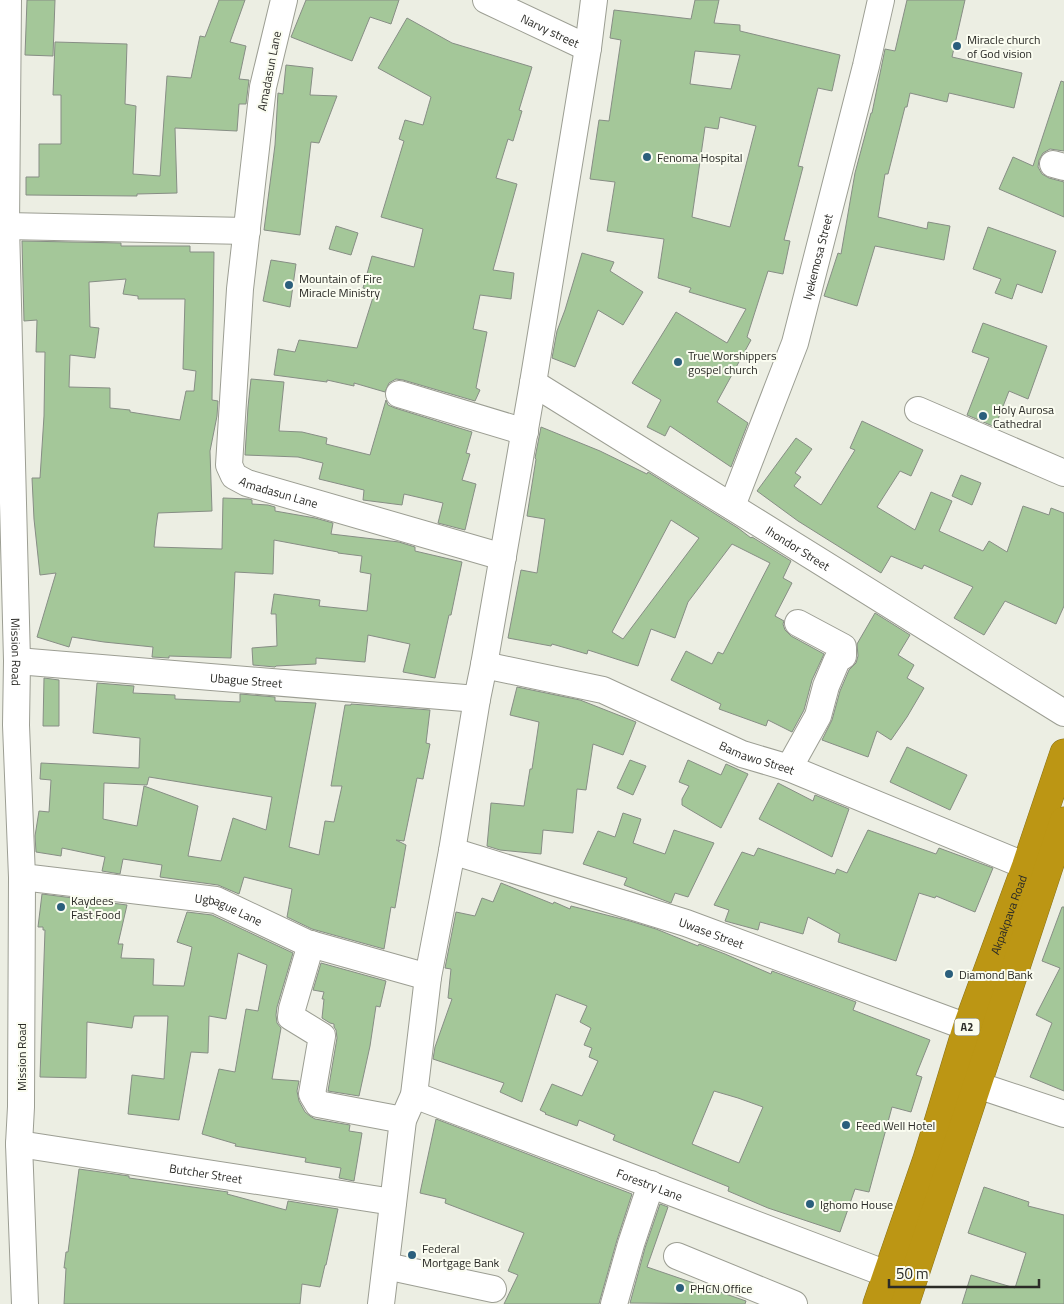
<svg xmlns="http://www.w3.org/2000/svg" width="1064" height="1304" font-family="'Titillium Web',sans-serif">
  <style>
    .building { fill: #a4c799; stroke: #878e85; fill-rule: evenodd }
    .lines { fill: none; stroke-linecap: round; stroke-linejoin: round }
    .minor-casing { stroke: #9c9e93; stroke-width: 28 }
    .highway-casing { stroke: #89711b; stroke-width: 29 }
    .minor { stroke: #fff; stroke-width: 26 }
    .highway { stroke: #bc9614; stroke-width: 28 }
    .poi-dot { fill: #2b5f7c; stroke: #fafcf0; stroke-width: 2 }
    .labels { text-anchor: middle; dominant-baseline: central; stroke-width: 4; stroke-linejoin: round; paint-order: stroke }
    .shield { fill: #fafcf0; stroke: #696a63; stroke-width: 1 }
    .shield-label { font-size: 11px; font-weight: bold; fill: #2b2b27 }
    .street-label { font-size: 12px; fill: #2b2b27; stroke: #fafcf0 }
    .poi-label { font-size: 12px; fill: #2b2b27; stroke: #fafcf0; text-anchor: start }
  </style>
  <rect width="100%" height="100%" fill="#eceee3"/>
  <g class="building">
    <polygon points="27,0 55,0 53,56 25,55"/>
    <polygon points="219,0 245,0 230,42 246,46 239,79 249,80 246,104 239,104 237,131 175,128 177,193 137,194 137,196 26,195 26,177 39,177 39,144 61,144 61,95 53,95 55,42 127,44 125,104 136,106 133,174 160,176 167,76 191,78 200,36 205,37"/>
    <polygon points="306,0 399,0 391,24 370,17 352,61 291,37"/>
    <path d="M695,0H719L714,23L740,25V31L840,55L832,91L818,88L798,166L803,167L784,240L790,241L783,274L768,271L747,337L751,340L717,402L748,423L731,467L670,426L665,436L647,427L661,400L632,383L676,312L727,343L746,309L689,292L691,288L658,278L664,239L607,231L615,182L590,179L599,120L609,121L621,40L610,38L614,10L691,19ZM695,51L740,55L731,89L690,84ZM720,117L756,126L730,227L692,217L705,127L718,129Z"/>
    <polygon points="907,0 965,0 952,57 1022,73 1014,108 949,93 947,102 910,93 907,107 905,107 888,174 885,174 878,217 927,229 928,222 950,226 944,260 875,246 857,306 824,296 838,253 841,254 855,173 871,113 872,113 885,49 895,51"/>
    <polygon points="407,18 452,43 532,67 519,110 522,111 513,141 508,139 496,178 517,184 493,270 514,273 511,299 480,295 473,329 487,332 476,388 480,390 475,401 403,380 396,379 389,383 385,392 354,383 354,386 327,380 327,382 274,375 278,349 295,352 299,340 357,348 375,291 363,288 372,256 414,267 423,229 381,217 404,141 399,139 405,120 423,125 431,97 378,68"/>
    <polygon points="286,65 313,68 310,95 337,96 319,143 311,142 300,235 264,230 275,145 278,93 283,94"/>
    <polygon points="1061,81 1064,82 1064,151 1050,149 1043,153 1039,160 1038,167 1042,174 1049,178 1064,182 1064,217 999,189 1013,157 1033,166"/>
    <polygon points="336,226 358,233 351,255 329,249"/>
    <polygon points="988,227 1056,251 1042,293 1017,284 1012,299 995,293 1001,279 973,269"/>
    <path d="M22,241L121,243V246H190V252H214L212,400L218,401L217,416L210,451L212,511L158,513L156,527L154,547L222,549L223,498L249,499L252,500V504L268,505L275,507V511L315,518L333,523L331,534L399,542L415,547V551L462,562L451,615H449L435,678L403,672L410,644L368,635L365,662L316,658V664L276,666L275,667L253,665L252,648L277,646L276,614H271L274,594L320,600L319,606L367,611L371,574L360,572L362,556L338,553V552L274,540L273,574L235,572L231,658L169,656V658L152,657L153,647L104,642L72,637L69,647L37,637L56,573L40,575L34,519L32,478H40L44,416L45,352H36L37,320L24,321ZM126,279L123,294L138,296V299H185L183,369L196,371L194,391H186L180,420L130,412V410L110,408V388L69,387L70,355L95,358L99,328L90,327L89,282Z"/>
    <polygon points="582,253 614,262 610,271 643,292 623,325 598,310 575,367 552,358 557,331 565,310"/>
    <polygon points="271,260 296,264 290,307 263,301"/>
    <polygon points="983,323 1047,346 1028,399 1009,391 995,427 967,415 989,358 972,352"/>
    <polygon points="251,379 284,382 279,431 302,432 327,438 326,444 370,455 386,400 388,405 395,408 472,432 466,453 470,454 462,480 476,484 465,530 438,523 443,503 404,494 402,505 363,500 364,490 319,479 323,463 298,457 245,455 248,407"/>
    <polygon points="862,421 923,450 911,476 900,471 877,507 915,530 931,492 952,501 939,531 983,551 989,541 1007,552 1023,506 1049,515 1051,508 1064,513 1064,606 1056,624 1005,601 984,635 954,618 973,587 924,565 922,569 891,556 881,573 798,521 757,491 796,438 812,449 795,473 801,477 794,486 821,505 855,450 850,448"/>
    <path d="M541,427L600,451L647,474L648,472L738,528L751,538L752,537L791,561L783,578L792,583L775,616L784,621L783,624L785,630L791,636L824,654L812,680L804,710L792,732L768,720L766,726L719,709L721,704L671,680L686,651L712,664L718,652L723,654L770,563L732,544L688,602L675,638L651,629L638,666L588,650L587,654L552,644L551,646L508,638L521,570L537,573L545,519L527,516L536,459L535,458ZM671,520L699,538L623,639L612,632Z"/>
    <polygon points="961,475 981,483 972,505 952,496"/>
    <polygon points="875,613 910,635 898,655 914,665 907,678 924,688 907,717 891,740 877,731 868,757 822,740 832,720 840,691 849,670 856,663 858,656 857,644"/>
    <polygon points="44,678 59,680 59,726 43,726"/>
    <path d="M97,683L134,686L133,693L175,695V699L240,702V694L275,697V701L316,703L289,847L319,855L325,821L334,822L342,786H331L345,705H351V704L430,710L426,743L430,744L423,779L417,778L404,841L396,840L406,845L395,908L391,907L384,949L312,929L287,917L292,889L244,877L239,894L218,885L160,877L162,865L123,859L120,874L102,871L105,857L62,848L61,856L36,852L35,836L39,811L49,812L51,780L40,779L41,763L139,768L140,738L93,733ZM149,777L272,797L266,830L233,818L221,861L188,856L198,806L144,786L137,826L103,819L104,783L147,785Z"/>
    <polygon points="517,687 580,700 636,722 623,755 593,744 586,790 577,789 573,833 543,830 541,854 500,850 487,846 491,803 524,806 530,769 532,769 539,722 510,715"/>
    <polygon points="907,747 967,775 950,810 890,782"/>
    <polygon points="630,760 646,766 633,795 617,788"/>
    <polygon points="688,760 721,775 726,764 748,774 721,828 682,805 682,799 689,786 679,782"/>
    <polygon points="778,783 813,801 815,795 849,809 832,857 759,819"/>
    <polygon points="623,813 641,819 633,843 665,854 674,830 714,843 688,897 675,893 671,903 624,885 627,878 583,864 598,831 615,837"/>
    <polygon points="868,830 936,854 939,848 993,868 975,912 936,896 935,898 919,893 896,961 838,942 840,934 808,917 803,934 760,922 758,930 725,921 729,910 714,905 742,852 754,856 758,848 835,874 837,869 847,873"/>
    <path d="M501,883L553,904L554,902L570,909L571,906L630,921L656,929L698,946L699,944L725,954L771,974L772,971L856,1002L853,1010L930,1040L916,1075L922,1077L911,1112L892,1107L869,1192L855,1189L840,1232L768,1208L728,1191L729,1187L613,1140L615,1135L579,1120L577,1126L545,1114L546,1113L540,1110L552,1084L582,1096L598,1061L589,1057L592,1048L584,1045L591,1028L580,1022L587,1006L556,994L522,1102L500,1092L504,1083L433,1059L435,1047L452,999L448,998L451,969L445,968L456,912L475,916L482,898L493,902ZM714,1091L738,1098L763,1107L739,1163L692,1144Z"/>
    <polygon points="42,894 127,905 118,944 123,944 121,958 154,959 153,985 184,986 192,947 177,942 187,912 212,915 293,953 277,1007 276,1015 277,1023 281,1028 272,1079 299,1081 297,1091 299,1101 305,1112 310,1116 315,1119 350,1125 349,1131 362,1133 354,1181 339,1178 341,1168 305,1162 306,1158 235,1146 236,1144 202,1134 219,1069 235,1072 246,1009 258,1011 267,965 238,953 226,1019 209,1016 208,1053 191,1052 179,1120 128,1114 132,1075 164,1079 168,1016 134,1016 132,1028 87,1022 86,1078 40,1077 45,930 43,930 43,927 38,927"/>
    <polygon points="1062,907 1064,907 1064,1091 1030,1077 1052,1023 1036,1015 1060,968 1042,961"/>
    <polygon points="321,963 386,981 380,1007 376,1006 370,1046 359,1096 328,1091 337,1038 336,1030 334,1027 334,1024 330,1023 322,1018 324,999 322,999 324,992 313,990"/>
    <polygon points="436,1119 632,1194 617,1240 600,1300 599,1304 504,1304 518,1275 508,1271 524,1233 445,1203 446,1199 420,1193"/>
    <polygon points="79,1169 129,1176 129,1178 228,1192 227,1194 286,1210 288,1201 338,1209 326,1265 325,1265 320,1287 302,1284 300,1304 64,1304 66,1268 64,1268 66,1252 68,1252"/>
    <polygon points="984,1187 1029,1202 1028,1206 1064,1215 1064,1304 962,1304 971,1275 1015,1288 1026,1253 968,1233"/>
    <polygon points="660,1204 668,1207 647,1267 746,1301 745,1304 630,1303 645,1248"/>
  </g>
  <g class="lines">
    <defs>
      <g id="minor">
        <path id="s1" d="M8,0L6,226L17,661L16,725L22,877L21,1107L19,1144L25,1304"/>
        <path id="s2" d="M284,0L263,87L240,289L229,465L234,476L247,483L503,557"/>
        <path id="s3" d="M486,0L588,48"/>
        <polyline points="1053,164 1064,167"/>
        <polyline points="6,226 247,231"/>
        <path id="s4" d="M533,383L1064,713"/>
        <polyline points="399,394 525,432"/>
        <polyline points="918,410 1064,473"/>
        <path id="s5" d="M732,506L795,343L866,66L881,0"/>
        <path id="s6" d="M17,661L477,699"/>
        <path id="s7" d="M484,665L603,690L742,754L789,768L1026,866"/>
        <polyline points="789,768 818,716 826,686 837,660 843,656 843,647 798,623"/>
        <path id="s8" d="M452,851L686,923L967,1027"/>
        <path id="s9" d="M22,877L216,900L307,943L428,977"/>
        <polyline points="311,944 292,1009 291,1017 322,1036 312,1094 318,1104 403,1120"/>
        <polyline points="977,1085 1064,1114"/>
        <path id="s10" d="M414,1095L887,1274"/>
        <path id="s11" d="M19,1144L393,1202"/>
        <polyline points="677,1256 794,1304"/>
        <polyline points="386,1266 493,1289"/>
        <polyline points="381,1304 403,1120 414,1095 428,977 452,851 477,699 484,665 533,383 588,48 594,0"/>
        <polyline points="614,1304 631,1244 651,1184"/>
      </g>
      <g id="highway">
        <path id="s12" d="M877,1304L927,1159L967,1027L1026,866L1064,753"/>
        <polyline points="905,1304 1064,821"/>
      </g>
    </defs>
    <use href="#minor" class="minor-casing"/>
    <use href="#highway" class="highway-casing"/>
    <use href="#minor" class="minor"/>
    <use href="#highway" class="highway"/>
  </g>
  <g class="poi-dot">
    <circle cx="957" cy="46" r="5"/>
    <circle cx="647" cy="157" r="5"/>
    <circle cx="289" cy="285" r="5"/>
    <circle cx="678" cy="362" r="5"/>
    <circle cx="983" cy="416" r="5"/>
    <circle cx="61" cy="907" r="5"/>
    <circle cx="949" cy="974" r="5"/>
    <circle cx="846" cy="1125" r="5"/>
    <circle cx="810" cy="1204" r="5"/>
    <circle cx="412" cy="1255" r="5"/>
    <circle cx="680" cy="1288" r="5"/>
  </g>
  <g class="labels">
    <rect class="shield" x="954.5" y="1018.5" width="25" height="17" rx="4"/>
    <g class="shield-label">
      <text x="967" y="1027">A2</text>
    </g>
    <g class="street-label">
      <text stroke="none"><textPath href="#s3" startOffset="71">Narvy street</textPath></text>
      <text transform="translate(269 71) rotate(-79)">Amadasun Lane</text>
      <text stroke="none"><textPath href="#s5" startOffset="264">Iyekemosa Street</textPath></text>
      <text stroke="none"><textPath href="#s2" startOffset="529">Amadasun Lane</textPath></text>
      <text stroke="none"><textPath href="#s4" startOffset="312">Ihondor Street</textPath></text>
      <text stroke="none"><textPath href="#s1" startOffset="652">Mission Road</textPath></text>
      <text stroke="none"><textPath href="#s6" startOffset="230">Ubague Street</textPath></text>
      <text stroke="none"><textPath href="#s7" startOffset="290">Bamawo Street</textPath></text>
      <text stroke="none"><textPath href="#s9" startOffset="210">Ugbague Lane</textPath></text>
      <text stroke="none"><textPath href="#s12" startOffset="411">Akpakpava Road</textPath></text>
      <text stroke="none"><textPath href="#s8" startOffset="272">Uwase Street</textPath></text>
      <text transform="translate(21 1057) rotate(-90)">Mission Road</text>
      <text stroke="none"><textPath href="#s11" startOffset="189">Butcher Street</textPath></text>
      <text stroke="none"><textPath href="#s10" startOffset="252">Forestry Lane</textPath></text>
    </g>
    <g class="poi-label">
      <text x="967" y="39">Miracle church<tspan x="967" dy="14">of God vision</tspan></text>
      <text x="657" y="157">Fenoma Hospital</text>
      <text x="299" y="278">Mountain of Fire<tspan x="299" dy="14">Miracle Ministry</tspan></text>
      <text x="688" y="355">True Worshippers<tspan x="688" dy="14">gospel church</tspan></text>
      <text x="993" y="409">Holy Aurosa<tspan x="993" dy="14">Cathedral</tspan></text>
      <text x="71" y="900">Kaydees<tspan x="71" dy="14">Fast Food</tspan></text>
      <text x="959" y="974">Diamond Bank</text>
      <text x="856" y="1125">Feed Well Hotel</text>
      <text x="820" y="1204">Ighomo House</text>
      <text x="422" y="1248">Federal<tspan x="422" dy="14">Mortgage Bank</tspan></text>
      <text x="690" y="1288">PHCN Office</text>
    </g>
  </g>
  <path d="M889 1279v8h150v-8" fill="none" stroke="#2b2b27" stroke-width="2.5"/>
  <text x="896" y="1279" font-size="15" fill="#2b2b27" stroke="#fafcf0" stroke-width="4" paint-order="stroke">50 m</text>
</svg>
